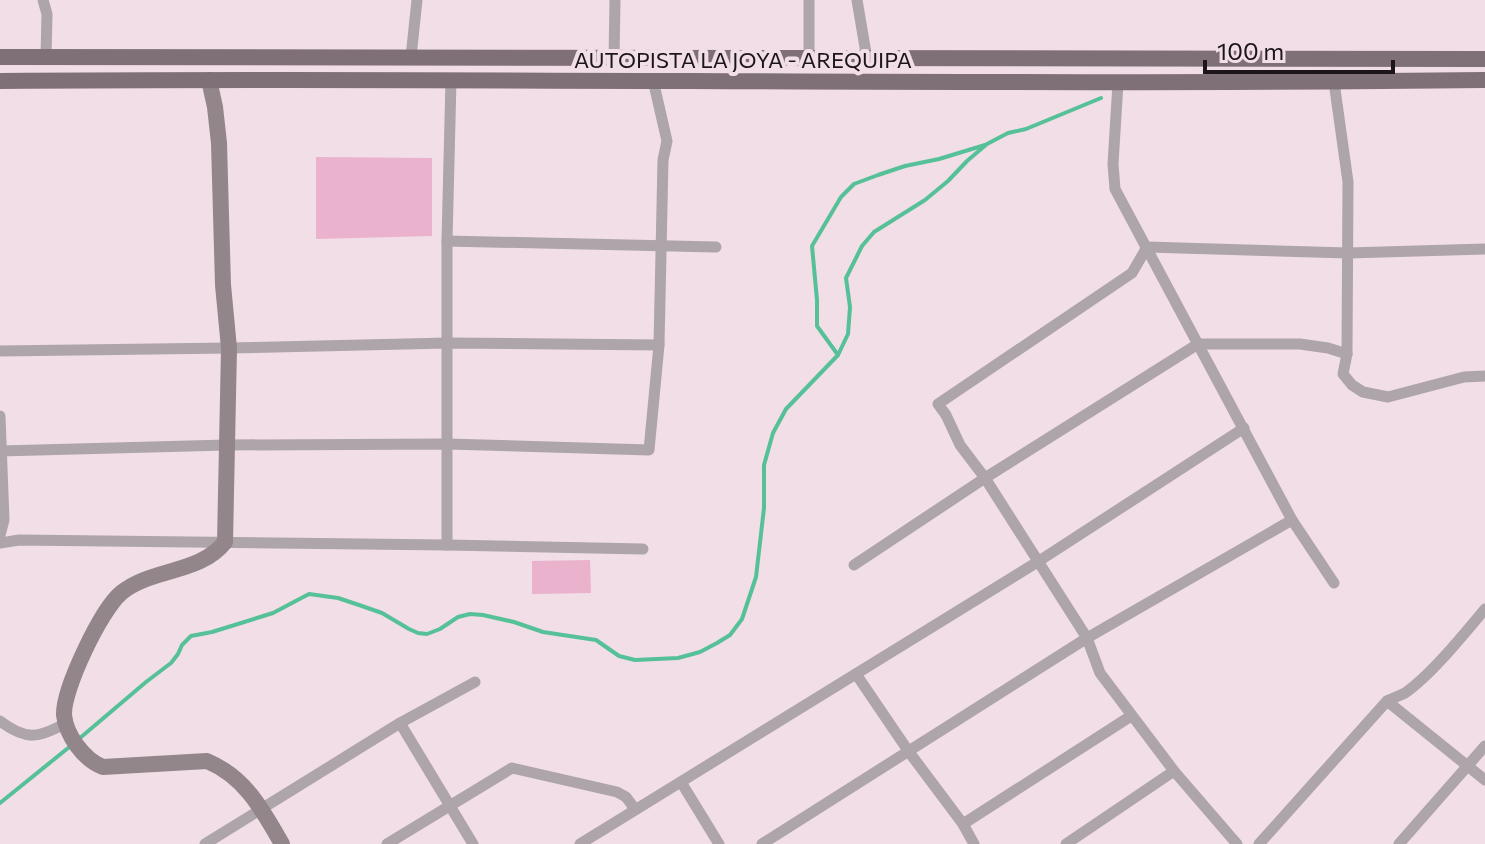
<svg xmlns="http://www.w3.org/2000/svg" width="1485" height="844" font-family="Commissioner,sans-serif">
  <style>
    .green { fill: #eab2cd }
    .lines { fill: none; stroke-linecap: round; stroke-linejoin: round }
    .stream { stroke: #56c199; stroke-width: 4 }
    .street { stroke: #ada5a9; stroke-width: 11 }
    .secondary { stroke: #92868b; stroke-width: 16 }
    .primary { stroke: #7e7076; stroke-width: 16 }
    .labels { text-anchor: middle; dominant-baseline: central; stroke-width: 8; stroke-linejoin: round; paint-order: stroke }
    .street-label { font-size: 22px; fill: #1d1619; stroke: #f2dee7 }
  </style>
  <rect width="100%" height="100%" fill="#f2dee7"/>
  <g class="green">
    <polygon points="316,157 432,158 432,236 316,239"/>
    <polygon points="590,560 591,593 532,594 532,561"/>
  </g>
  <g class="lines">
    <g class="stream">
      <polyline points="838,355 817,326 817,300 812,246 841,197 854,184 878,175 905,166 939,159 985,145"/>
      <polyline points="80,738 146,682 171,663 178,654 182,645 191,636 212,632 273,613 309,594 338,598 359,605 382,613 409,629 418,633 427,634 440,629 458,617 470,614 483,615 514,622 543,632 596,640 619,656 635,660 678,658 700,652 717,643 730,635 742,619 756,577 764,508 764,465 773,433 786,409 838,355 848,334 850,307 846,278 862,246 874,232 925,200 948,181 967,161 987,144 1008,133 1026,129 1101,98"/>
      <polyline points="0,803 73,744"/>
    </g>
    <g class="street">
      <polyline points="43,0 47,14 46,57"/>
      <polyline points="809,0 809,59"/>
      <polyline points="857,0 867,59"/>
      <polyline points="411,57 417,0"/>
      <polyline points="614,59 615,0"/>
      <polyline points="1334,82 1348,182 1347,354"/>
      <polyline points="1118,83 1113,164 1115,189 1292,520 1334,583"/>
      <polyline points="447,241 716,247"/>
      <polyline points="0,351 229,348 448,343 659,345"/>
      <polyline points="0,416 4,520 0,535"/>
      <polyline points="0,451 227,445 447,444 649,450 659,345 663,160 667,141 653,80"/>
      <polyline points="0,543 19,540 447,545 643,549"/>
      <polyline points="447,545 447,241 451,80"/>
      <polyline points="854,565 985,478 1198,344 1300,344 1328,348 1347,354 1343,374 1352,385 1363,392 1388,397 1464,377 1485,376"/>
      <polyline points="856,674 909,752 963,824 974,844"/>
      <polyline points="1387,701 1485,780"/>
      <path d="M0,721C26,741 39,738 66,723"/>
      <polyline points="400,723 473,844"/>
      <polyline points="681,782 719,844"/>
      <polyline points="963,824 1131,716"/>
      <polyline points="205,844 400,723 475,682"/>
      <polyline points="387,844 512,768 617,792 626,797 635,809"/>
      <polyline points="580,844 1039,561 1244,428"/>
      <polyline points="762,844 1087,638 1292,520"/>
      <polyline points="1066,844 1174,771"/>
      <polyline points="1237,844 1174,771 1100,673 1087,638 985,478 960,445 946,415 938,404 1132,273 1147,247 1348,253 1485,249"/>
      <path d="M1259,844L1387,701C1393,698 1399,696 1405,693C1431,675 1464,634 1485,609"/>
      <polyline points="1399,844 1485,746"/>
    </g>
    <path class="secondary" d="M209,80L215,107L219,143L223,285L229,348L225,542C200,574 151,568 121,593C101,610 63,689 64,715C66,735 84,760 103,767L207,761C245,777 262,809 282,844"/>
    <g class="primary">
      <polyline points="0,57 1485,59"/>
      <path d="M0,81C495,77 990,86 1485,80"/>
    </g>
  </g>
  <g class="labels">
    <g class="street-label">
      <text x="743" y="59">AUTOPISTA LA JOYA - AREQUIPA</text>
    </g>
  </g>
  <path d="M1205 60v12h188v-12" fill="none" stroke="#1d1619" stroke-width="4"/>
  <text x="1217" y="60" font-size="24" fill="#1d1619" stroke="#f2dee7" stroke-width="6" paint-order="stroke">100 m</text>
</svg>
